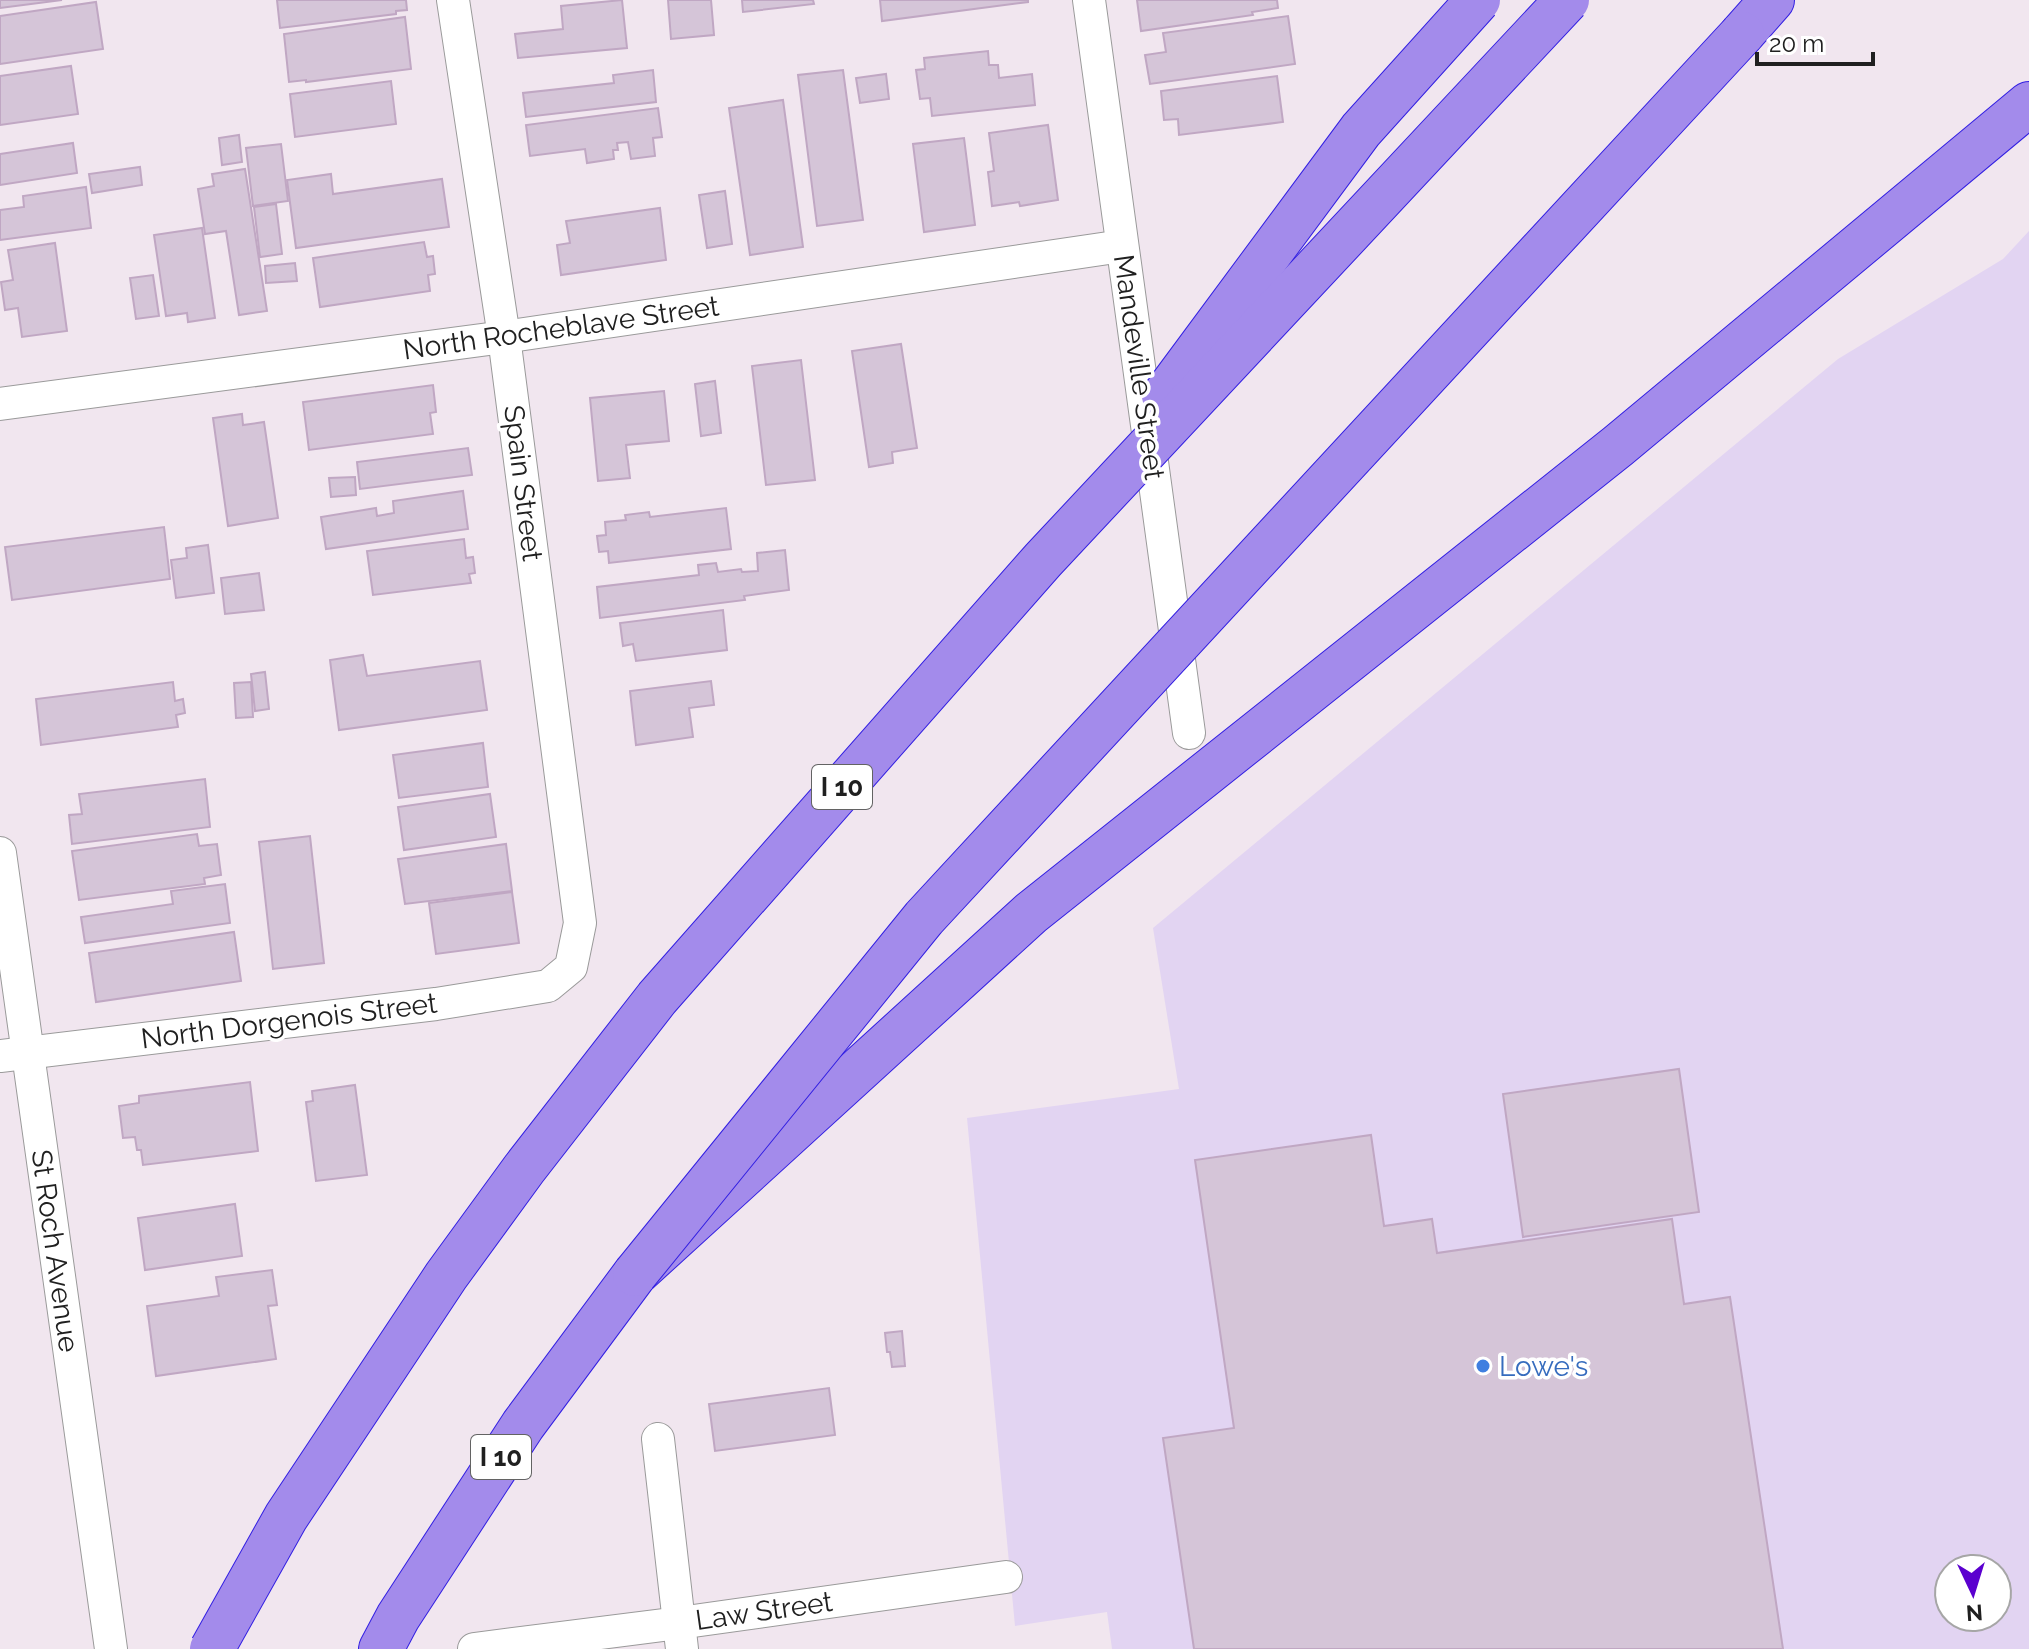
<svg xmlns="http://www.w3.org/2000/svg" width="2029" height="1649" font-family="Raleway,sans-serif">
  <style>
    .commercial { fill: #e2d4f2; fill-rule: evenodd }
    .building { fill: #d5c5d8; stroke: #c0a7c3; stroke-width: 2 }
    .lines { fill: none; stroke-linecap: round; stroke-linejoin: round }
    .street-casing { stroke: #9a9a9a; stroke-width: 34 }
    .highway-casing { stroke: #321fe2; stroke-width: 46 }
    .street { stroke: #fff; stroke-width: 32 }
    .highway { stroke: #a38beb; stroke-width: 44 }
    .highway-bridge-casing { stroke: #321fe2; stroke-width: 46; stroke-linecap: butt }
    .highway-bridge { stroke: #a38beb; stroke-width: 44 }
    .shop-dot { fill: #3f7fe0; stroke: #fff; stroke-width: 3 }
    .labels { text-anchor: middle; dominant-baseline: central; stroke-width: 7; stroke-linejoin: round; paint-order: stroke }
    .shield { fill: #fff; stroke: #636363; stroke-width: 2 }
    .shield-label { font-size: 26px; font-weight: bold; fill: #202020 }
    .street-label { font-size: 28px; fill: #202020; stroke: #fff }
    .shop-label { font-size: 28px; fill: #366cbe; stroke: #fff; text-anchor: start }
  </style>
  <rect width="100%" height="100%" fill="#f1e6ef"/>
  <path class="commercial" d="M2029,231V1649H1112L1107,1612L1015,1626L967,1118L1179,1089L1153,928L1838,359L2003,259ZM1949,1569H1997V1617H1949Z"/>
  <g class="building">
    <polygon points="0,0 62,0 0,8"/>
    <polygon points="277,0 406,0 407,10 396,11 396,14 280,28"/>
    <polygon points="622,0 627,48 518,58 515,34 563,29 561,6"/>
    <polygon points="668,0 711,0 714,35 671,39"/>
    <polygon points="742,0 813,0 814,4 743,12"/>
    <polygon points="880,0 1028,0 1028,2 882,21"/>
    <polygon points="1137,0 1277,0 1278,8 1252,12 1253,15 1141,31"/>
    <polygon points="96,2 103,49 0,64 0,16"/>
    <polygon points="1288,16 1295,64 1150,84 1145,55 1166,52 1163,33"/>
    <polygon points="405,17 411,69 306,82 306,80 289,82 284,34"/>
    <polygon points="988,51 989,65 998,65 999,78 1032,74 1035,105 932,116 930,98 920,99 916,70 925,69 924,58"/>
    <polygon points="71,66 78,114 0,125 0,76"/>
    <polygon points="653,70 656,102 526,117 523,93 614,83 613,75"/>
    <polygon points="843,70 863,220 817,226 798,75"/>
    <polygon points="886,74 889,99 860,103 856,78"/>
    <polygon points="1277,76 1283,122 1179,135 1178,119 1164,120 1161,91"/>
    <polygon points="391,81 396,124 295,137 290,94"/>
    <polygon points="783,100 803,247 750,255 729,108"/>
    <polygon points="658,108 662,137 653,138 655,156 631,159 628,142 617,143 618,150 613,150 614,159 587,163 585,149 530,156 526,125"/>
    <polygon points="1048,125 1058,200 1020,206 1019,202 992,206 988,172 994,171 989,133"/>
    <polygon points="239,135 242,162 222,165 219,138"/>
    <polygon points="964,138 975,225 924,232 913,144"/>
    <polygon points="73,143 77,173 0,185 0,154"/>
    <polygon points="281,144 288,201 253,206 246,148"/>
    <polygon points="140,167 142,185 92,193 89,174"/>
    <polygon points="245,169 267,311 239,315 226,231 205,234 198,189 214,186 212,174"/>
    <polygon points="331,174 333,194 442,179 449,227 296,248 287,180"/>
    <polygon points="86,187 91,228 0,240 0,210 24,207 23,196"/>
    <polygon points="725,191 732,244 707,248 699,195"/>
    <polygon points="276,204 282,254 260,257 254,207"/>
    <polygon points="660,208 666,260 561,275 557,245 570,243 566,221"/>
    <polygon points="202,228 215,318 188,322 187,313 166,316 154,235"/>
    <polygon points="424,242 427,257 433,256 435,274 428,275 430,291 320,307 313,258"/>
    <polygon points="55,243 67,331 22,337 18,308 5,310 1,282 13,280 8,250"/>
    <polygon points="295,263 297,281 266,283 265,266"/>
    <polygon points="153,275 159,316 136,319 130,278"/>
    <polygon points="901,344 917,448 892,452 893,463 869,467 852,351"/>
    <polygon points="801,360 815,480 766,485 752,366"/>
    <polygon points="715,381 721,433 701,436 695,384"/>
    <polygon points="433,385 436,412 430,413 433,434 309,450 303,402"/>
    <polygon points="664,391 669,441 626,445 630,478 598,481 590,398"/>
    <polygon points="242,414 243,425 264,422 278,518 228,526 213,418"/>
    <polygon points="468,448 472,475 360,489 357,462"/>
    <polygon points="355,477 356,495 331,497 329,478"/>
    <polygon points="463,491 468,529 326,549 321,517 376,508 377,516 394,513 393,501"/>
    <polygon points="726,508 731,549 609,563 608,551 599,552 597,536 606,535 605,522 626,520 625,515 649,512 650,517"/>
    <polygon points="164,527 170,579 12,600 5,547"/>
    <polygon points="464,539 466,558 473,557 475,573 469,574 471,583 373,595 367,551"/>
    <polygon points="208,545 214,593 176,598 171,560 187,558 186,548"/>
    <polygon points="785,550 789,590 744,596 745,600 600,618 597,587 699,575 698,565 716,563 718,572 741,569 742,572 758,571 757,553"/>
    <polygon points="259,573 264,610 225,614 221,578"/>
    <polygon points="723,610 727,650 636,661 633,644 623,646 620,623"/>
    <polygon points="363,655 367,676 480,661 487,710 339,730 330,660"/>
    <polygon points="265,672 269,709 255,711 251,674"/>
    <polygon points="711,681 714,705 689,708 693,737 636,745 630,691"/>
    <polygon points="173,682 175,701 183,699 185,713 176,715 178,727 41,745 36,699"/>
    <polygon points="251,682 253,717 236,718 234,683"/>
    <polygon points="483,743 488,787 399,798 393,755"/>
    <polygon points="205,779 210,827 72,844 69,815 82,814 79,794"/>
    <polygon points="490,794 496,837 404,850 398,807"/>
    <polygon points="197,834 199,846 217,844 221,875 204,878 205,884 79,900 72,851"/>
    <polygon points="310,836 324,963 273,969 259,842"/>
    <polygon points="506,844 512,891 405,904 398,859"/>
    <polygon points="225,884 230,923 85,943 81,917 173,904 171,891"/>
    <polygon points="512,892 519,943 436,954 429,903"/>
    <polygon points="234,932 241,981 96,1002 89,953"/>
    <polygon points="1679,1069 1699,1212 1523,1237 1503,1094"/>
    <polygon points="250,1082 258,1151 143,1165 141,1150 137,1150 135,1137 123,1138 119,1106 139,1103 139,1096"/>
    <polygon points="355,1085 367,1175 316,1181 306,1102 313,1101 312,1091"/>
    <polygon points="1371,1135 1384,1226 1432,1219 1437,1253 1672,1219 1684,1304 1730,1297 1783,1649 1194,1649 1163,1438 1234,1428 1195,1160"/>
    <polygon points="235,1204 242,1256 145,1270 138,1218"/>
    <polygon points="272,1270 277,1305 268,1306 276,1359 156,1376 147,1306 219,1296 216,1277"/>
    <polygon points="902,1331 905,1366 892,1367 890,1352 887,1352 885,1333"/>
    <polygon points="829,1388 835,1435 715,1451 709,1404"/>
  </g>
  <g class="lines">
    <defs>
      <g id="street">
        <polyline points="1089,0 1189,733"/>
        <polyline points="0,404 504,337 1122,246"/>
        <polyline points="0,853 111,1649"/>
        <polyline points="0,1056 436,1004 548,986 571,967 580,923 504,337 453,0"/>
        <polyline points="658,1439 682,1649"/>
        <polyline points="474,1649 679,1623 1006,1577"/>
      </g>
      <g id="highway">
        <polyline points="1742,34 1772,0"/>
        <polyline points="381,1649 398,1617 523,1425 635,1274 1031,913 1618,446 2029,104"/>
      </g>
    </defs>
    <use href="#street" class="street-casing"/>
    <use href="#highway" class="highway-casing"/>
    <use href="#street" class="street"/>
    <use href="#highway" class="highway"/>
    <defs>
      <g id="highway-bridge">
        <polyline points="1164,396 1361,130 1478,0"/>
        <polyline points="635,1274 924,918 1742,34"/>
        <polyline points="212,1649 286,1517 446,1276 524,1169 657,998 1043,560 1567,0"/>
      </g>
    </defs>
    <use href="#highway-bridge" class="highway-bridge-casing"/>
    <use href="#highway-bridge" class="highway-bridge"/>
  </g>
  <circle class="shop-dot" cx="1483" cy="1366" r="8"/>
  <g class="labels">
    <g class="shield">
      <rect x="812" y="765" width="60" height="44" rx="6"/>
      <rect x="471" y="1435" width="60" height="44" rx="6"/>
    </g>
    <g class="shield-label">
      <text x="842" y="787">I 10</text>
      <text x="501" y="1457">I 10</text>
    </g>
    <g class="street-label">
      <text transform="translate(561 328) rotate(-8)">North Rocheblave Street</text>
      <text transform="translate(1139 367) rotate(82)">Mandeville Street</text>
      <text transform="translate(523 483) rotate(83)">Spain Street</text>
      <text transform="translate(289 1021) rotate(-7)">North Dorgenois Street</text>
      <text transform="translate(55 1251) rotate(82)">St Roch Avenue</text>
      <text transform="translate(764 1611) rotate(-8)">Law Street</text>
    </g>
    <g class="shop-label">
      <text x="1499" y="1366">Lowe's</text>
    </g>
  </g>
  <g transform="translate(1973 1593) rotate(176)"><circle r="38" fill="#ffffff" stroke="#a6a6a6" stroke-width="2"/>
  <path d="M0-6L14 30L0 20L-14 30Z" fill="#5b00cf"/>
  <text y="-12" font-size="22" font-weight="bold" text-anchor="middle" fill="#202020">N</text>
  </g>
  <path d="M1757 52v12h116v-12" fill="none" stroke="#202020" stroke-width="4"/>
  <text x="1769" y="52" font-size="24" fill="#202020" stroke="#ffffff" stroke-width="6" paint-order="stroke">20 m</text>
</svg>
